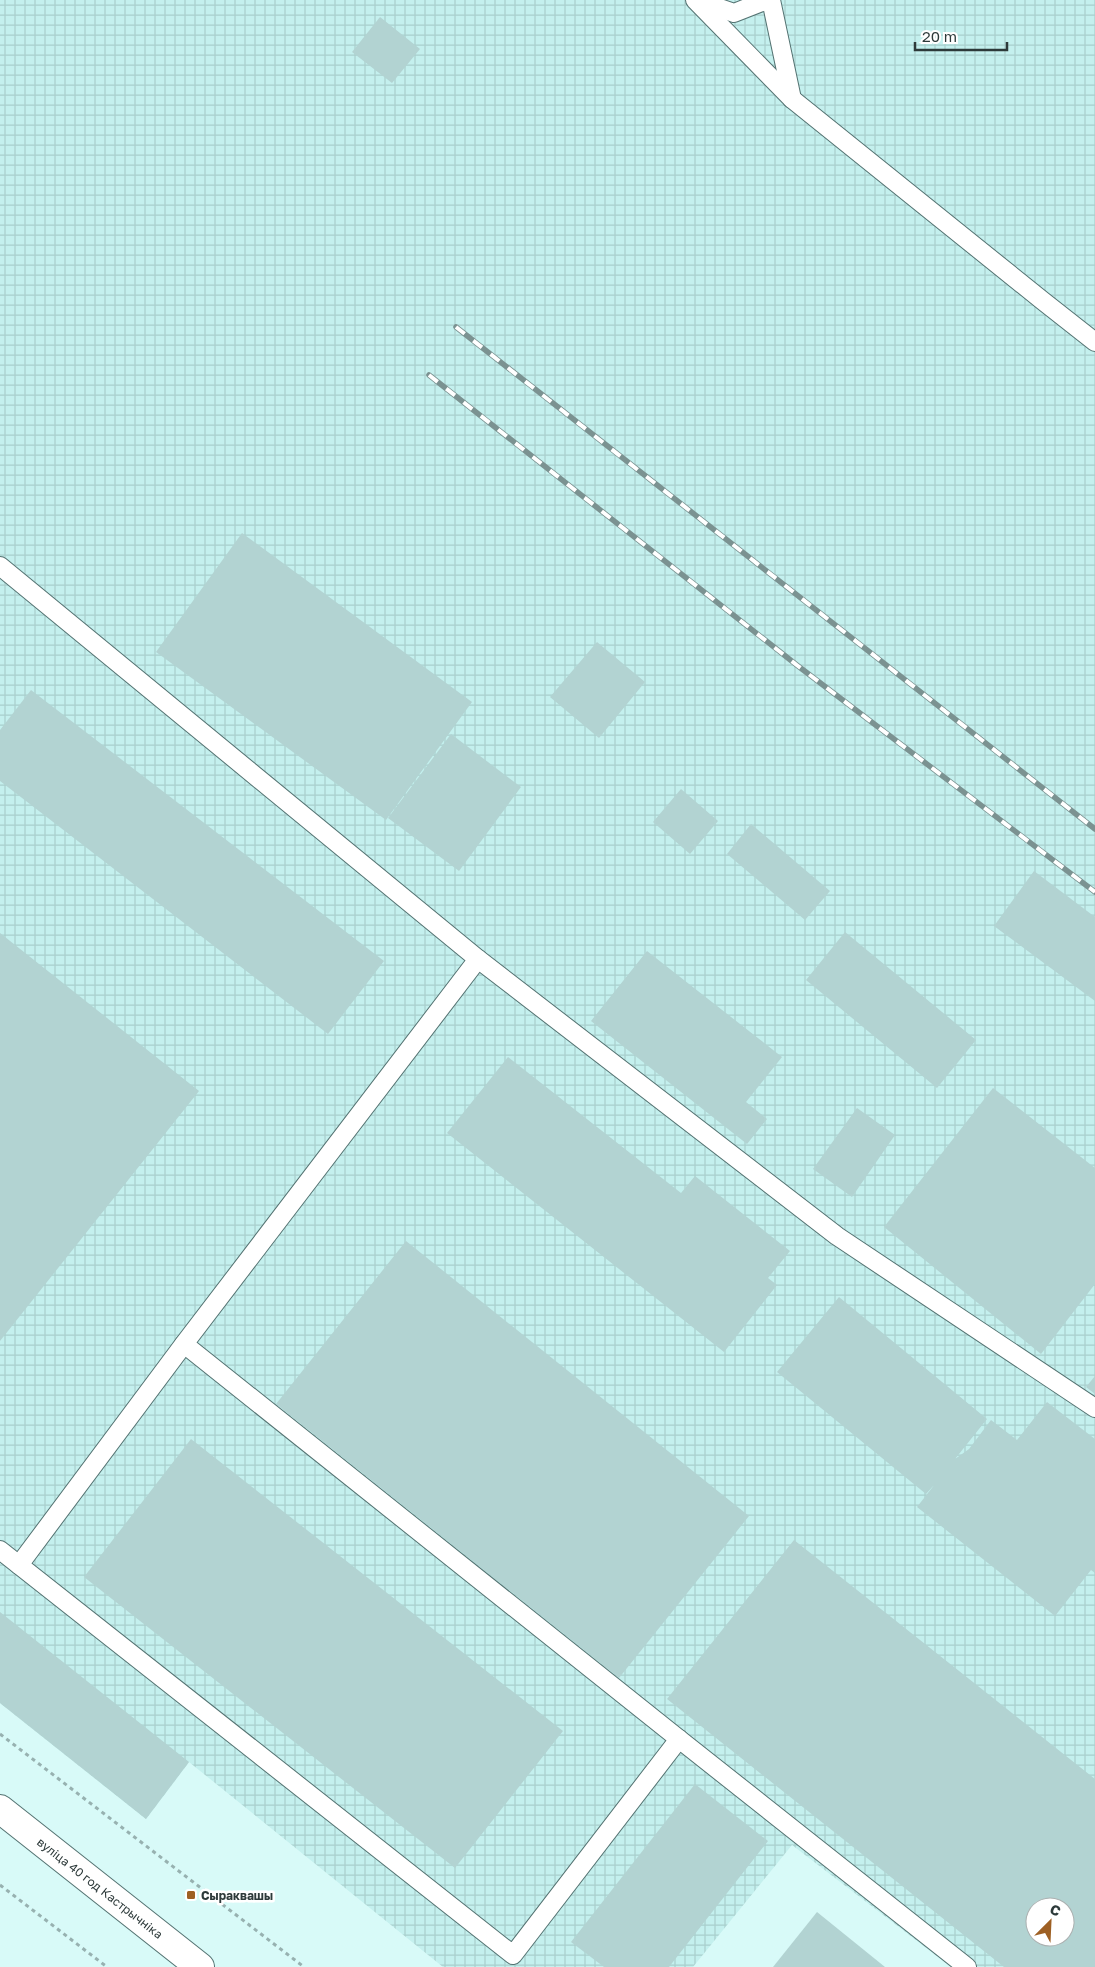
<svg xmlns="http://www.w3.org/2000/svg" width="1095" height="1967" font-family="'Golos Text',sans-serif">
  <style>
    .industrial { fill: url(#industrial-grid); fill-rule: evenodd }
    .building { fill: #b2d3d2; fill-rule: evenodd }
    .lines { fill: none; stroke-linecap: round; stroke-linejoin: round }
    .service-casing { stroke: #547372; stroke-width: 20 }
    .secondary-casing { stroke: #547372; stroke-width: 30 }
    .path { stroke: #97b1b0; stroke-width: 3; stroke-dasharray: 4 4; stroke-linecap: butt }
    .service { stroke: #fff; stroke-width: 18 }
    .secondary { stroke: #fff; stroke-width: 28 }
    .rail-casing { stroke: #7b9291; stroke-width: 5.5 }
    .rail { stroke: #fff; stroke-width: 4; stroke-dasharray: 11; stroke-linecap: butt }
    .poi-dot { fill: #9e6024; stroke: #fff; stroke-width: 2 }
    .labels { text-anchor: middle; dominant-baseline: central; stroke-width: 5; stroke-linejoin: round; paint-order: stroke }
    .street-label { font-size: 12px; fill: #2d3a3a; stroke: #fff }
    .poi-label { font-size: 12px; font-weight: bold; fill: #2d3a3a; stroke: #fff; text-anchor: start }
  </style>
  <defs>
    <pattern id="industrial-grid" width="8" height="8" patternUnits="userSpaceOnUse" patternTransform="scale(1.25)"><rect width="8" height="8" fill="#c4f0ee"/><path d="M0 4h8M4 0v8" fill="none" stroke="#a9cfcd"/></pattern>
  </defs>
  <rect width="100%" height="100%" fill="#d8faf8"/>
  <path class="industrial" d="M0,0H1095V1967H951L792,1845L693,1967H443L189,1762L146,1819L0,1703ZM1035,1907H1065V1937H1035Z"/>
  <g class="building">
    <polygon points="380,17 420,49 392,83 352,52"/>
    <polygon points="242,533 472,702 386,820 156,652"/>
    <polygon points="597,642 645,682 599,738 550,697"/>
    <polygon points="31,690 384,961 328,1034 0,781 0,730"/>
    <polygon points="451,734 521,787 459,871 388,818"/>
    <polygon points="681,789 718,821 690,854 653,822"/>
    <polygon points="751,824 830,891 805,920 727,854"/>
    <polygon points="1034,871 1095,917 1095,1001 994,926"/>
    <polygon points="845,932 976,1040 937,1088 806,980"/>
    <polygon points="0,933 199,1091 0,1341"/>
    <polygon points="647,951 782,1057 746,1102 767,1119 747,1144 591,1021"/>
    <polygon points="508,1057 681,1193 695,1176 790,1251 768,1278 777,1285 724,1352 447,1133"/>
    <polygon points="993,1088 1095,1168 1095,1284 1041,1354 884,1227"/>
    <polygon points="857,1108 895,1135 852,1197 813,1169"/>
    <polygon points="406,1241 749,1516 619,1678 276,1404"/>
    <polygon points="839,1297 987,1419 955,1459 969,1449 991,1420 1017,1440 1047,1402 1095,1439 1095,1573 1091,1570 1055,1616 917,1507 935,1484 926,1494 777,1372"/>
    <polygon points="1095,1376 1095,1394 1086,1387"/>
    <polygon points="191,1439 563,1731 455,1868 84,1577"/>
    <path d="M794,1540L1095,1779V1967H1004L667,1699ZM1035,1907H1065V1937H1035Z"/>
    <polygon points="0,1612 189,1762 146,1819 0,1703"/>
    <polygon points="695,1784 768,1841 669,1967 604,1967 571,1942"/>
    <polygon points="817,1912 885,1967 773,1967"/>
  </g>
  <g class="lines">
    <defs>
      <g id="service">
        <polyline points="695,0 792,99 1043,301 1095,342"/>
        <polyline points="771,0 792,99"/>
        <polyline points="699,1 734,13 767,0"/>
        <polyline points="0,566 478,959 837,1236 1095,1408"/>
        <polyline points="184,1344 679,1739 967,1967"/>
        <polyline points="0,1550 513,1955 679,1739"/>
        <polyline points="19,1565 184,1344 478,959"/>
      </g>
      <polyline id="secondary" points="0,1809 200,1967"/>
    </defs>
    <use href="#service" class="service-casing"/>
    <use href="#secondary" class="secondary-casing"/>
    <g class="path">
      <polyline points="0,1734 304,1967"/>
      <polyline points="0,1885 107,1967"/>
    </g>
    <use href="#service" class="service"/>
    <use href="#secondary" class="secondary"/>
    <defs>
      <g id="rail">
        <polyline points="456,327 1095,829"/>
        <polyline points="429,375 798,666 1095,892"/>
      </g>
    </defs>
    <use href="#rail" class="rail-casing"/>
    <use href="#rail" class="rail"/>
  </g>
  <rect class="poi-dot" x="186" y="1890" width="10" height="10" rx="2.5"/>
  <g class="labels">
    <g class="street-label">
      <text transform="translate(100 1888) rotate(38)">вуліца 40 год Кастрычніка</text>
    </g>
    <g class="poi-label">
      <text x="201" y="1895">Сыраквашы</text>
    </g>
  </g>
  <g transform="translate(1050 1922) rotate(24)"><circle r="24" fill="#ffffff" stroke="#abb0b0"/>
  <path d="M0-4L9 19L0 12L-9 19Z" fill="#9e6024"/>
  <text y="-8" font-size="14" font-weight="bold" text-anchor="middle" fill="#2d3a3a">С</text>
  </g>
  <path d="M915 42v8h92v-8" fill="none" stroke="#2d3a3a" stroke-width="2.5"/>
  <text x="922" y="42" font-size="15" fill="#2d3a3a" stroke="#ffffff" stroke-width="4" paint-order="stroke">20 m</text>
</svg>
